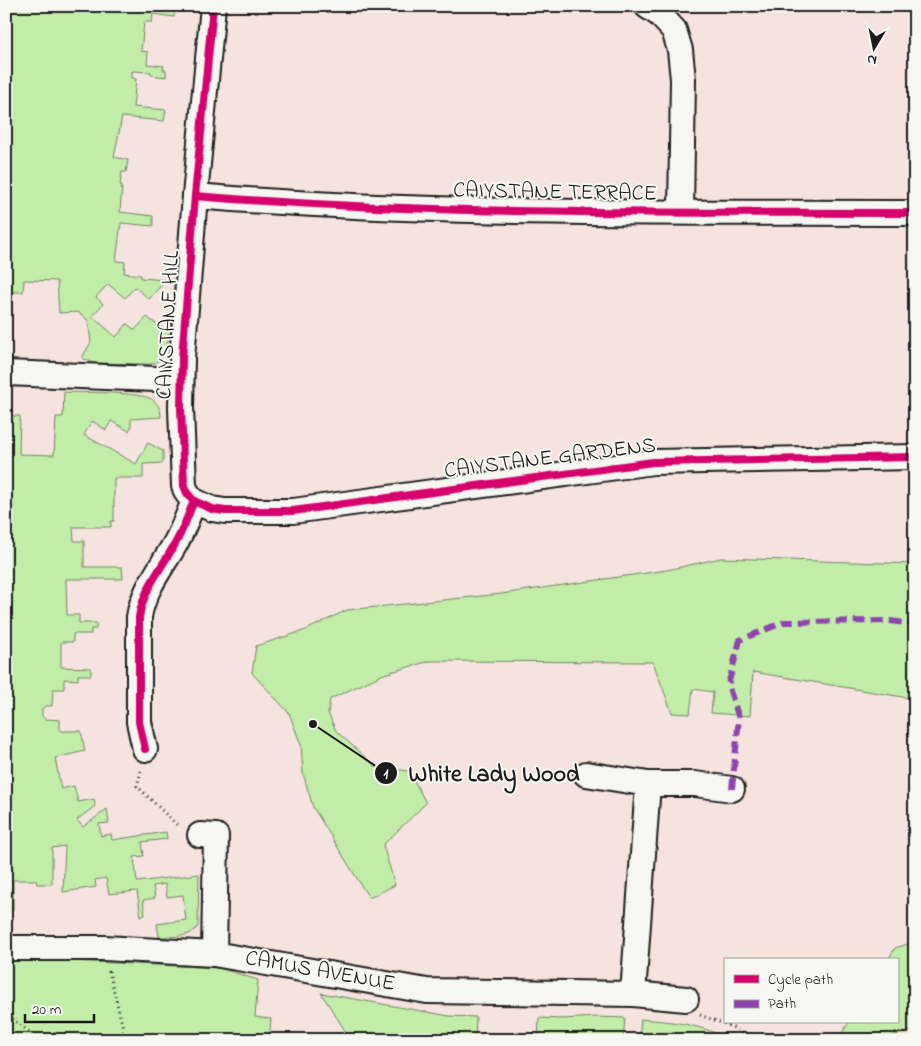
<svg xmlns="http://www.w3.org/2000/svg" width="921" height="1046" font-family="'Indie Flower',sans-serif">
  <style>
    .green { fill: #c2eda9; stroke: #6f8462 }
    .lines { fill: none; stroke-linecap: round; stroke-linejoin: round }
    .minor-casing { stroke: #1c1c1c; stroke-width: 28 }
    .path { stroke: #1c1c1c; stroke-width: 3; stroke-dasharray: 1 4; stroke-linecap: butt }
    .minor { stroke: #f6f6f2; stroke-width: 24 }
    .quiet { stroke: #8e44ad; stroke-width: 6; stroke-dasharray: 12 6; stroke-linecap: butt }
    .cycleway-casing { stroke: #f6f6f2; stroke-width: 11 }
    .cycleway { stroke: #d6006c; stroke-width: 8 }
    .labels { text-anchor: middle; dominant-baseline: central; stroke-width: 4; stroke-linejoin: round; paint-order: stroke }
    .street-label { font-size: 22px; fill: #1c1c1c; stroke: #f6f6f2 }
    .leader { fill: none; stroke: #1c1c1c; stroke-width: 2 }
    .callout-dot { fill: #1c1c1c; stroke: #f6f6f2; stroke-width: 2 }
    .mark-label { font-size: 15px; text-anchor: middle; font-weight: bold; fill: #fff }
    .callout-label { font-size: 24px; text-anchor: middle; font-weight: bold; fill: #1c1c1c; stroke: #f6f6f2; stroke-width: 4; stroke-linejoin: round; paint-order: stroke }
  </style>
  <rect width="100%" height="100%" fill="#f5e3df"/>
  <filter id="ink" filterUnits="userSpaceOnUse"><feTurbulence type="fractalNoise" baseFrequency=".02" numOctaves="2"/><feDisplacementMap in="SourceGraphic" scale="10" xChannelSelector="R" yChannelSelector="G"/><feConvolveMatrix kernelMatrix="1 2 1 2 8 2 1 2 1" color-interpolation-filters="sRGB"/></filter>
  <g filter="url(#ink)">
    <g class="green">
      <path d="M6,6H181L175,7L174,17L153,14L152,22H144L141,51L148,52L147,64L164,66L163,70H166V77L151,75V72L132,71V78L136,79L133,107L166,110L164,121L122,117L114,157L128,160L126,172H122L120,185H122L120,212L153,216V226L121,223L116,261L125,262L124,273L141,275V278L166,280L149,299L135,287L125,298L108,284L96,297L103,304L92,316L116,337L127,324L135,330L147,317L169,334C166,348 166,361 150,364L94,363L82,358L91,342L88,320L78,312L59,313L57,281L24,280L23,292H12L10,314L6,313V244L9,243L6,206Z"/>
      <path d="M64,392C81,393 141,391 153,400C158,404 161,410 161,417L131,419V427L129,431L111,421L106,430L92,421L84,435L136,464L148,443L163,451V463L143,464V478H114V521H111V527H73L74,541H84V567H122L123,579H66L67,615H79V623H96V629H91V634H73V642H61V667L91,668V675H78V680L64,679V689H53L52,706H45L42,709V716L45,719L60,720V731H81L85,751L55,758L61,789L74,786L78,802L94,799L95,806L77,820L83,827L107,809L109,823L99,824L101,836L111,834L112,840L166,832L167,839L142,842L144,856L134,857L137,882L199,874L198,926C190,939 173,936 159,937L157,924L186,920L183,895L167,897L165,884L153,886L155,898L143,900L145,915L141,916L137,891L109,894L106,878L95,880L96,887L63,892L65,846L52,848V884H37L36,880H13V911H6V416H20L19,454L54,455L56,417H63Z"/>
      <polygon points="721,558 915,564 915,699 753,672 750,716 711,713 713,692 693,689 690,714 672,713 653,662 430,661 384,674 330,699 328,713 336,731 376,767 409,771 426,803 383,845 395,885 369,898 313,807 303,773 301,745 289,713 252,673 256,646 306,630 347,610 501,594 667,570"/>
      <polygon points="915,942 915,1030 892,1036 892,1040 838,1040 849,1022 897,1022 897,960 888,960 895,948"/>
      <polygon points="6,958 219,968 258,980 255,1017 271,1019 269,1040 6,1040"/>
      <polygon points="321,993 449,1016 476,1017 475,1040 351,1040"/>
      <polygon points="597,1017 625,1018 623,1040 538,1040 539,1018 563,1019"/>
      <path d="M641,1019C676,1022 699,1024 731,1040H639Z"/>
    </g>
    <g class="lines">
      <defs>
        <g id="minor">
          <polyline points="647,6 659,14 674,30 680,50 683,79 681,212"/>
          <path d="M195,196C434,216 675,212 915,213"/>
          <polyline points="6,373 181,380"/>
          <polyline points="194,501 212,509 225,511 293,511 653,462 915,457"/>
          <path d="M145,749L139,722V617C143,590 162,567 175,544C183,530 188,515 194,501L187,493L184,486L181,408L182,358L195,196L213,6"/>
          <polyline points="586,774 648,784 695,784 732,789"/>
          <polyline points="200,835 216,836 214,954"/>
          <polyline points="6,948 104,948 214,954 427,991 633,994 686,999"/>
          <polyline points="633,994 648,784"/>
        </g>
      </defs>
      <use href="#minor" class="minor-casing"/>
      <g class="path">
        <polyline points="141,771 137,786 179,827"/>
        <polyline points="109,971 126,1040"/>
        <polyline points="6,1011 15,1021 40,1040"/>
        <polyline points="700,1015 730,1026 754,1040"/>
      </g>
      <use href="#minor" class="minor"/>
      <polyline class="quiet" points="732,789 739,718 728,685 740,640 784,622 890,621 915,624"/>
      <defs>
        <g id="cycleway">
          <path d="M195,196C434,216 675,212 915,213"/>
          <polyline points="194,501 212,509 225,511 293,511 653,462 915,457"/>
          <path d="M145,749L139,722V617C143,590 162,567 175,544C183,530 188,515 194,501L187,493L184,486L181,408L182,358L195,196L213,6"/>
        </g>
      </defs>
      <use href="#cycleway" class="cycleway-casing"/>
      <use href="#cycleway" class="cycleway"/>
    </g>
  </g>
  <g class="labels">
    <g class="street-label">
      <text transform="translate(555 193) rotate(1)">CAIYSTANE TERRACE</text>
      <text transform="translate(169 325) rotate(-87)">CAIYSTANE HILL</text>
      <text transform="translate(550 459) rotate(-7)">CAIYSTANE GARDENS</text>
      <text transform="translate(320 972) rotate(10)">CAMUS AVENUE</text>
    </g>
  </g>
  <path class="leader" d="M313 724L386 773"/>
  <g class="callout-dot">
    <circle cx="313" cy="724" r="5"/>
    <circle cx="386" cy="773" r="12"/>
  </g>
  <g class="mark-label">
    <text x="386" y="778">1</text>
  </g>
  <g class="callout-label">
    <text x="494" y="781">White Lady Wood</text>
  </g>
  <rect width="921" height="1046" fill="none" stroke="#f6f6f2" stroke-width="25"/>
  <rect x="12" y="12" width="896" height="1021" fill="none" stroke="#1c1c1c" stroke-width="2" filter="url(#ink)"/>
  <rect x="724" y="958" width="175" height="65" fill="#f6f6f2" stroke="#9f9f9c"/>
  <rect x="734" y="975" width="25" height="8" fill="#d6006c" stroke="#9f9f9c"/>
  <text x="768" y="984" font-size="15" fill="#1c1c1c">Cycle path</text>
  <rect x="734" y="1000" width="25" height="8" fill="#8e44ad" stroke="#9f9f9c"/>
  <text x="768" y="1008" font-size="15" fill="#1c1c1c">Path</text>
  <g transform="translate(874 48) rotate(190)" stroke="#f6f6f2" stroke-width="4" paint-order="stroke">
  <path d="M0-4L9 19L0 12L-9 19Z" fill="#1c1c1c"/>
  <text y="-8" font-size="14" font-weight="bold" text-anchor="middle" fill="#1c1c1c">N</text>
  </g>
  <path d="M25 1014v8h69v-8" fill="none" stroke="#1c1c1c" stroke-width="2.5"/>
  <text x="32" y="1014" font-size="15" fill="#1c1c1c" stroke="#f6f6f2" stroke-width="4" paint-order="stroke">20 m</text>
</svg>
